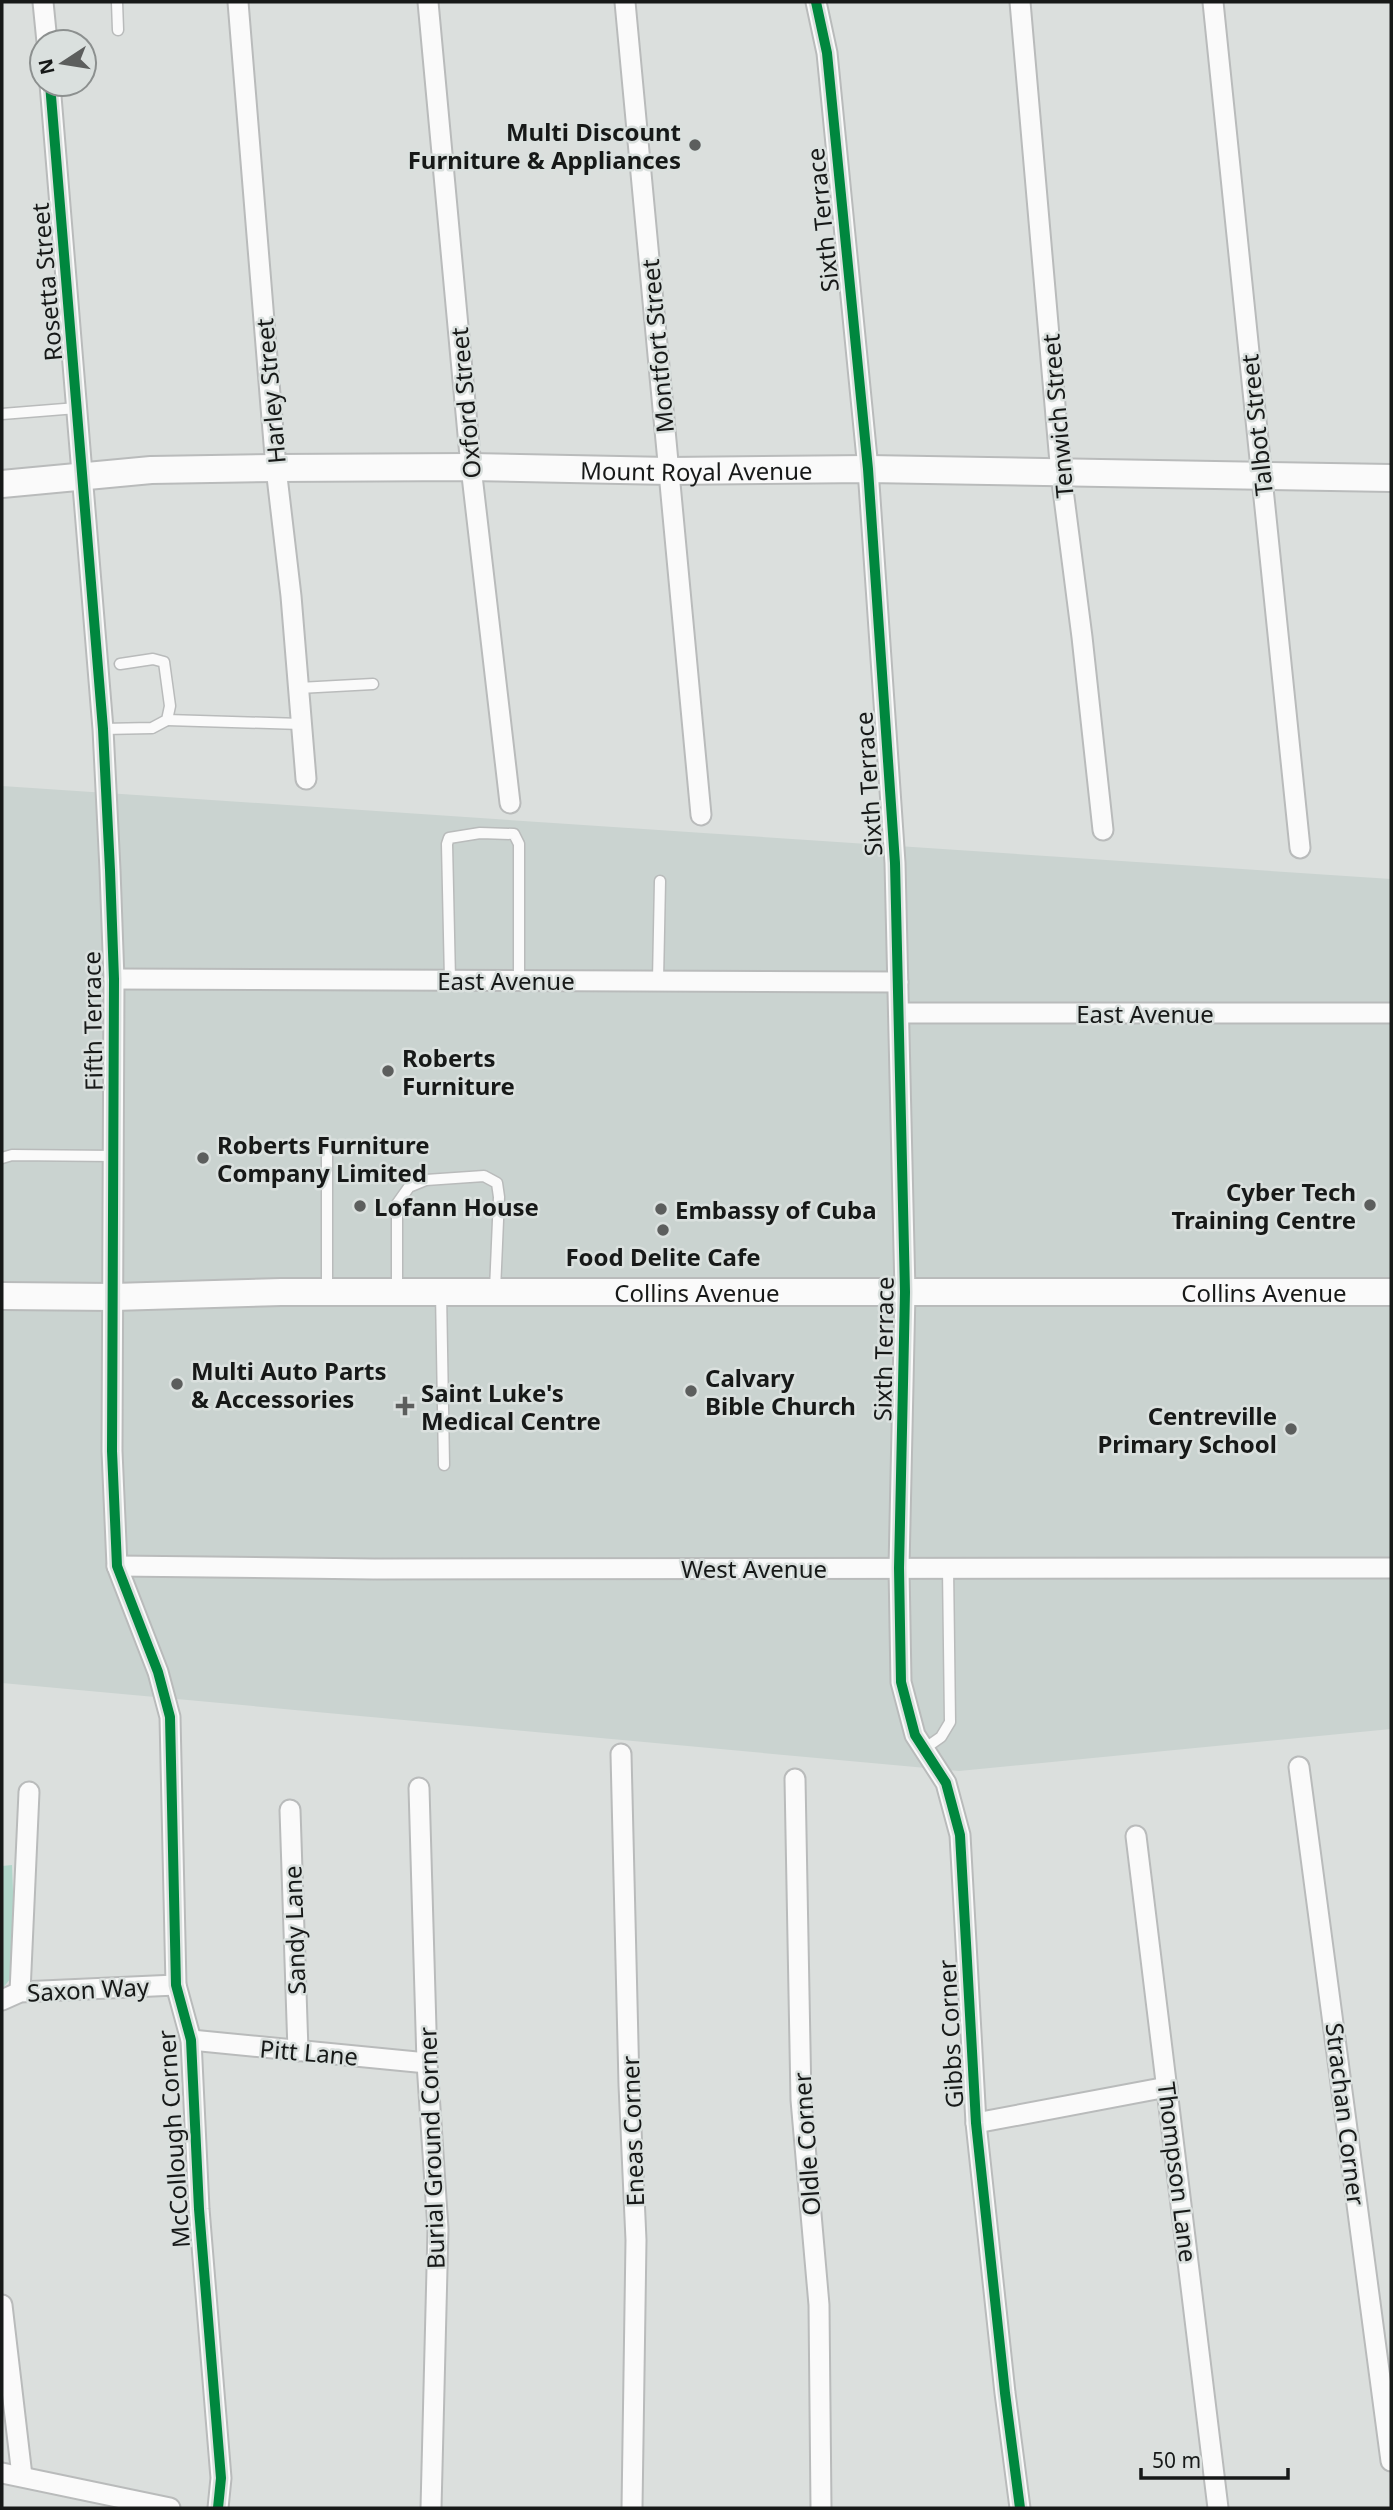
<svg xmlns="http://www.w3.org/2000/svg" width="1393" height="2510" font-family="'Noto Sans',sans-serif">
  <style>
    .built { fill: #cad3d0 }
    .green { fill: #b1d6ca }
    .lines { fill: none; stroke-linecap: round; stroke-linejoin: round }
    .lane-casing { stroke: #b9bbbb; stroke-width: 13 }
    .street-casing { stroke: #b9bbbb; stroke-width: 23 }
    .secondary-casing { stroke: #b9bbbb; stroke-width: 30 }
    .lane { stroke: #fafafa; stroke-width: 10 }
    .street { stroke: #fafafa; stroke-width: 19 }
    .secondary { stroke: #fafafa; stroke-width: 26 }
    .cycleway-casing { stroke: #dae0de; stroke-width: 15 }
    .cycleway { stroke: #00873e; stroke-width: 10 }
    .poi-dot { fill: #5c5e5d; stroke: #dae0de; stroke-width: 2.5 }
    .labels { text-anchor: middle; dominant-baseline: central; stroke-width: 5; stroke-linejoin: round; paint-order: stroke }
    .poi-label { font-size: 24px; font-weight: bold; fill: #171918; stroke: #dae0de; text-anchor: start }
    .street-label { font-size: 24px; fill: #171918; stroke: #dae0de }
  </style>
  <rect width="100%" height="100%" fill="#dbdfdd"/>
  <polygon class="built" points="2,786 1391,879 1391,1729 959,1771 2,1683"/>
  <polygon class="green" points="12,1865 16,1972 2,1989 2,1866"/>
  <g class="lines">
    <defs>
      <g id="lane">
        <polyline points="117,2 118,30"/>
        <polyline points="2,414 77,408"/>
        <polyline points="299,688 373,684"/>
        <polyline points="167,720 301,724"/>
        <polyline points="103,729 152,728 167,720 170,706 164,662 153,659 120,664"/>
        <polyline points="450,980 447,844 449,838 480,833 514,834 519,844 519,980"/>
        <polyline points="658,980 660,881"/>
        <polyline points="327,1144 327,1291"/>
        <polyline points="2,1158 12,1155 114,1156"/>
        <polyline points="397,1291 397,1204 409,1187 426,1180 484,1176 497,1183 499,1197 495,1290"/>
        <polyline points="441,1292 444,1465"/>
        <polyline points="924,1749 941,1737 950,1722 948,1568"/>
      </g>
      <g id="street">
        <polyline points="43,2 47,42"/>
        <polyline points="238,2 276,468 291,596 306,779"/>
        <polyline points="428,2 471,467 510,803"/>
        <polyline points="625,2 701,815"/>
        <polyline points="816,2 827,53 868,469 895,863 905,1292 899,1568 901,1682 915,1735 946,1783 960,1835 976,2123 1005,2393 1020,2508"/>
        <polyline points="1020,2 1061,474 1082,637 1103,830"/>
        <polyline points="1213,2 1300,848"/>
        <polyline points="50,84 103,729 110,870 114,979 112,1451 117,1566 158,1672 170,1717 176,1985 191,2040 199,2209 221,2478 218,2508"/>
        <polyline points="114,979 898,982"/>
        <polyline points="899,1013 1391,1013"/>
        <polyline points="117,1566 374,1569 1391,1568"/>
        <polyline points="621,1754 629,2085 636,2240 632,2508"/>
        <polyline points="1299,1767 1391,2461"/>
        <polyline points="795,1779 801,2100 819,2305 821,2508"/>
        <polyline points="419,1788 427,2063 438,2229 431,2508"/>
        <polyline points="290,1810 298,2051"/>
        <polyline points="1136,1836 1218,2508"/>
        <polyline points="20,1992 29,1792"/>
        <polyline points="2,2000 20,1992 176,1985"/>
        <polyline points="191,2040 427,2063"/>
        <polyline points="976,2123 1167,2087"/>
        <polyline points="2,2305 22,2476"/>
        <polyline points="2,2473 170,2508"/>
      </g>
      <g id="secondary">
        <path id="s1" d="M2,484L151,470L276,468L471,467L669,471L868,469L1391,478"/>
        <path id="s2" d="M2,1296L114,1297L281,1292H1391"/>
      </g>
    </defs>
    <use href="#lane" class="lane-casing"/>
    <use href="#street" class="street-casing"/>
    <use href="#secondary" class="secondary-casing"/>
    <use href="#lane" class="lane"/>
    <use href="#street" class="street"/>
    <use href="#secondary" class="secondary"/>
    <defs>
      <g id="cycleway">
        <polyline points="816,2 827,53 868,469 895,863 905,1292 899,1568 901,1682 915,1735 946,1783 960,1835 976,2123 1005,2393 1020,2508"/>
        <polyline points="50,84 103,729 110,870 114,979 112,1451 117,1566 158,1672 170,1717 176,1985 191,2040 199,2209 221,2478 218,2508"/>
      </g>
    </defs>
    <use href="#cycleway" class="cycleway-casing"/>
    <use href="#cycleway" class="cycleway"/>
  </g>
  <g class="poi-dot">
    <circle cx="695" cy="145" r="7"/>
    <circle cx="388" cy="1071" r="7"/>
    <circle cx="203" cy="1158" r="7"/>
    <circle cx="1370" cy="1205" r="7"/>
    <circle cx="360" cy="1206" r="7"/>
    <circle cx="661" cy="1209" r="7"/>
    <circle cx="663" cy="1230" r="7"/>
    <circle cx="177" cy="1384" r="7"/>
    <circle cx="691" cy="1391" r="7"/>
    <path d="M401.5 1395.5h7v7h7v7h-7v7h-7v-7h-7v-7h7z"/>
    <circle cx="1291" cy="1429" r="7"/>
  </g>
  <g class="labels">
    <g class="poi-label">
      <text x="681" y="131" text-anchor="end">Multi Discount<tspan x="681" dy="28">Furniture &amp; Appliances</tspan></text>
      <text x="402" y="1057">Roberts<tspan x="402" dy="28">Furniture</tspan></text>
      <text x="217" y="1144">Roberts Furniture<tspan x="217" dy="28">Company Limited</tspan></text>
      <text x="1356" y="1191" text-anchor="end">Cyber Tech<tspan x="1356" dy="28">Training Centre</tspan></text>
      <text x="374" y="1206">Lofann House</text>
      <text x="675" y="1209">Embassy of Cuba</text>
      <text x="663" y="1256" text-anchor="middle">Food Delite Cafe</text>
      <text x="191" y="1370">Multi Auto Parts<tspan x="191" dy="28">&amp; Accessories</tspan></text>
      <text x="705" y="1377">Calvary<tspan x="705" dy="28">Bible Church</tspan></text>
      <text x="421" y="1392">Saint Luke's<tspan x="421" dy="28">Medical Centre</tspan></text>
      <text x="1277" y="1415" text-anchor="end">Centreville<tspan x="1277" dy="28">Primary School</tspan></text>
    </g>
    <g class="street-label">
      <text transform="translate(822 220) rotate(-96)">Sixth Terrace</text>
      <text transform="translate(46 282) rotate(-95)">Rosetta Street</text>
      <text transform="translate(657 346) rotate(-95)">Montfort Street</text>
      <text transform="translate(270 391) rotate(-95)">Harley Street</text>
      <text transform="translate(465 403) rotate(-95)">Oxford Street</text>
      <text transform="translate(1057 416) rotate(-95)">Tenwich Street</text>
      <text transform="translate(1256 425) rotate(-96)">Talbot Street</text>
      <text stroke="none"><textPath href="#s1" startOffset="695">Mount Royal Avenue</textPath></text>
      <text transform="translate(868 784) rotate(-94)">Sixth Terrace</text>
      <text x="506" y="980">East Avenue</text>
      <text x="1145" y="1013">East Avenue</text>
      <text transform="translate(92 1021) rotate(-91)">Fifth Terrace</text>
      <text stroke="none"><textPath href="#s2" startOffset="695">Collins Avenue</textPath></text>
      <text stroke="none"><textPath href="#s2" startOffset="1262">Collins Avenue</textPath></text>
      <text transform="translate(883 1349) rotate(-89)">Sixth Terrace</text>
      <text x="754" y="1568">West Avenue</text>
      <text transform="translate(294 1930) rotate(-92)">Sandy Lane</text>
      <text transform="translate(88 1989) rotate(-3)">Saxon Way</text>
      <text transform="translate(950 2034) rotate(-93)">Gibbs Corner</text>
      <text transform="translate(309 2052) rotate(5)">Pitt Lane</text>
      <text transform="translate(1346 2114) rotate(83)">Strachan Corner</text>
      <text transform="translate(632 2131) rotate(-92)">Eneas Corner</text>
      <text transform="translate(173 2139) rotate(-94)">McCollough Corner</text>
      <text transform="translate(806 2144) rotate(-94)">Oldle Corner</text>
      <text transform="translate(431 2148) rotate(-92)">Burial Ground Corner</text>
      <text transform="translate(1178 2172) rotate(83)">Thompson Lane</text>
    </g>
  </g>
  <rect width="1393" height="2510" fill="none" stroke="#171918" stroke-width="7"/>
  <g transform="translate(63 63) rotate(258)"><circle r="33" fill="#dae0de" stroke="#8c908f" stroke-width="2"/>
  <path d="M0-5L12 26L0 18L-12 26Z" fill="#5c5e5d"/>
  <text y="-10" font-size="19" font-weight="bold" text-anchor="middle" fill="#171918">N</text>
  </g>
  <path d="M1141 2468v10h147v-10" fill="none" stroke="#171918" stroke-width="3.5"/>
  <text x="1152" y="2468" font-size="21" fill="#171918" stroke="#dae0de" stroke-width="5" paint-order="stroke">50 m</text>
</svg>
